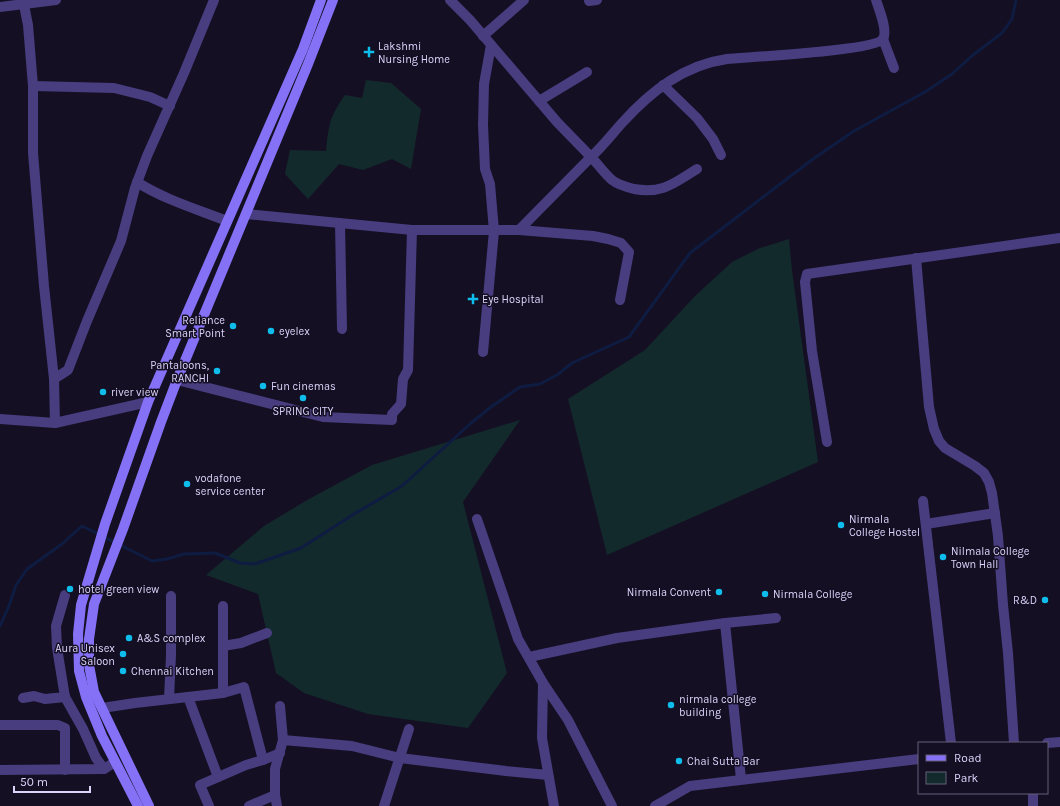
<svg xmlns="http://www.w3.org/2000/svg" width="1060" height="806" font-family="Karla,sans-serif">
  <style>
    .green { fill: #132a2c }
    .lines { fill: none; stroke-linecap: round; stroke-linejoin: round }
    .stream { stroke: #0f1c42; stroke-width: 3 }
    .minor { stroke: #483d7f; stroke-width: 10 }
    .secondary { stroke: #8471f6; stroke-width: 10 }
    .poi-dot { fill: #0fbded; stroke: #150f23; stroke-width: 1.5 }
    .labels { text-anchor: middle; dominant-baseline: central; stroke-width: 3; stroke-linejoin: round; paint-order: stroke }
    .poi-label { font-size: 11px; fill: #ddd4fc; stroke: #150f23; text-anchor: start }
  </style>
  <rect width="100%" height="100%" fill="#150f23"/>
  <g class="green">
    <path d="M366,80L391,83L421,109L411,169L392,159L363,170L339,164L308,199L285,174L290,150L326,151C329,124 329,118 345,95L362,98Z"/>
    <polygon points="789,239 792,270 818,462 607,555 568,399 645,350 695,296 732,262 760,248"/>
    <polygon points="520,420 463,502 507,673 468,728 368,714 304,693 276,673 258,594 206,575 264,526 309,499 372,465"/>
  </g>
  <g class="lines">
    <polyline class="stream" points="0,626 9,606 16,585 27,569 62,544 82,526 152,561 167,559 184,554 215,553 240,563 255,564 301,548 354,514 402,486 471,423 491,407 520,387 540,384 557,375 572,363 629,337 690,253 813,159 854,131 925,92 952,74 973,55 1002,33 1012,19 1016,0"/>
    <g class="minor">
      <path d="M450,0L470,20L557,122L591,157C603,146 612,134 622,123C651,91 684,65 727,59C748,57 874,51 883,39C888,31 879,9 876,0"/>
      <polyline points="589,1 597,0"/>
      <polyline points="0,7 56,0"/>
      <polyline points="483,36 524,0"/>
      <polyline points="883,39 894,68"/>
      <polyline points="663,85 697,118 713,139 721,155"/>
      <polyline points="33,86 114,88 150,97 170,106"/>
      <polyline points="539,101 587,72"/>
      <path d="M137,182C163,199 199,210 227,221"/>
      <polyline points="246,214 412,230 519,230 593,236 608,239 621,243 629,252 620,300"/>
      <polyline points="340,223 342,329"/>
      <path d="M519,230L591,157C598,164 604,173 612,180C618,185 626,187 634,189C663,194 674,183 697,169"/>
      <polyline points="916,258 929,407 934,429 939,441 945,448 975,466 984,473 989,482 992,493 998,536 1003,605 1008,653 1014,743"/>
      <polyline points="483,352 494,231 490,184 485,169 483,125 484,84 491,45"/>
      <polyline points="54,379 68,370 87,321 121,241 135,188 147,156 184,73 214,0"/>
      <polyline points="177,380 323,417 392,420 392,414 401,404 403,379 408,370 412,230"/>
      <polyline points="0,419 55,423 54,379 44,286 33,153 33,86 28,25 23,0"/>
      <polyline points="55,423 148,402"/>
      <polyline points="827,442 812,351 805,282 807,274 1060,238"/>
      <polyline points="923,501 951,743"/>
      <polyline points="477,519 518,639 543,683 568,720 612,806"/>
      <polyline points="926,524 995,513"/>
      <polyline points="725,623 741,779"/>
      <polyline points="223,646 241,643 267,633"/>
      <polyline points="529,657 617,638 725,623 776,618"/>
      <polyline points="543,683 542,738 554,806"/>
      <polyline points="223,693 223,606"/>
      <polyline points="65,697 83,729 96,758 104,769"/>
      <polyline points="188,697 218,777"/>
      <polyline points="23,698 34,696 45,699 65,697 57,648 56,626 65,595"/>
      <polyline points="169,699 171,655 171,596"/>
      <polyline points="102,708 135,703 223,693 244,687 263,760"/>
      <polyline points="0,725 58,725 65,728 65,770"/>
      <polyline points="283,740 352,746 400,758 506,771 548,775"/>
      <polyline points="1047,743 1060,742"/>
      <polyline points="0,770 104,769 115,762"/>
      <polyline points="209,806 200,785 246,765 263,760 280,753"/>
      <polyline points="249,806 275,795"/>
      <polyline points="277,806 275,795 275,769 283,740 280,706"/>
      <polyline points="384,806 409,729"/>
      <polyline points="655,806 690,786 919,759"/>
      <polyline points="1033,806 1033,793"/>
    </g>
    <g class="secondary">
      <polyline points="138,806 102,736 86,697 79,671 78,634 81,605 105,524 148,402 303,49 321,0"/>
      <polyline points="149,806 94,692 89,665 89,639 94,604 123,529 161,422 177,380 308,64 333,0"/>
    </g>
  </g>
  <g class="poi-dot">
    <path d="M367 46h4v4h4v4h-4v4h-4v-4h-4v-4h4z"/>
    <path d="M471 293h4v4h4v4h-4v4h-4v-4h-4v-4h4z"/>
    <circle cx="233" cy="326" r="4"/>
    <circle cx="271" cy="331" r="4"/>
    <circle cx="217" cy="371" r="4"/>
    <circle cx="263" cy="386" r="4"/>
    <circle cx="103" cy="392" r="4"/>
    <circle cx="303" cy="398" r="4"/>
    <circle cx="187" cy="484" r="4"/>
    <circle cx="841" cy="525" r="4"/>
    <circle cx="943" cy="557" r="4"/>
    <circle cx="70" cy="589" r="4"/>
    <circle cx="719" cy="592" r="4"/>
    <circle cx="765" cy="594" r="4"/>
    <circle cx="1045" cy="600" r="4"/>
    <circle cx="129" cy="638" r="4"/>
    <circle cx="123" cy="654" r="4"/>
    <circle cx="123" cy="671" r="4"/>
    <circle cx="671" cy="705" r="4"/>
    <circle cx="679" cy="761" r="4"/>
  </g>
  <g class="labels">
    <g class="poi-label">
      <text x="378" y="46">Lakshmi<tspan x="378" dy="13">Nursing Home</tspan></text>
      <text x="482" y="299">Eye Hospital</text>
      <text x="225" y="320" text-anchor="end">Reliance<tspan x="225" dy="13">Smart Point</tspan></text>
      <text x="279" y="331">eyelex</text>
      <text x="209" y="365" text-anchor="end">Pantaloons,<tspan x="209" dy="13">RANCHI</tspan></text>
      <text x="271" y="386">Fun cinemas</text>
      <text x="111" y="392">river view</text>
      <text x="303" y="411" text-anchor="middle">SPRING CITY</text>
      <text x="195" y="478">vodafone<tspan x="195" dy="13">service center</tspan></text>
      <text x="849" y="519">Nirmala<tspan x="849" dy="13">College Hostel</tspan></text>
      <text x="951" y="551">Nilmala College<tspan x="951" dy="13">Town Hall</tspan></text>
      <text x="78" y="589">hotel green view</text>
      <text x="711" y="592" text-anchor="end">Nirmala Convent</text>
      <text x="773" y="594">Nirmala College</text>
      <text x="1037" y="600" text-anchor="end">R&amp;D</text>
      <text x="137" y="638">A&amp;S complex</text>
      <text x="115" y="648" text-anchor="end">Aura Unisex<tspan x="115" dy="13">Saloon</tspan></text>
      <text x="131" y="671">Chennai Kitchen</text>
      <text x="679" y="699">nirmala college<tspan x="679" dy="13">building</tspan></text>
      <text x="687" y="761">Chai Sutta Bar</text>
    </g>
  </g>
  <rect x="918" y="742" width="130" height="52" fill="#150f23" stroke="#655e7a"/>
  <rect x="926" y="755" width="20" height="6" fill="#8471f6" stroke="#655e7a"/>
  <text x="954" y="762" font-size="12" fill="#ddd4fc">Road</text>
  <rect x="926" y="772" width="20" height="12" fill="#132a2c" stroke="#655e7a"/>
  <text x="954" y="782" font-size="12" fill="#ddd4fc">Park</text>
  <path d="M14 786v6h76v-6" fill="none" stroke="#ddd4fc" stroke-width="2"/>
  <text x="20" y="786" font-size="12" fill="#ddd4fc" stroke="#150f23" stroke-width="3" paint-order="stroke">50 m</text>
</svg>
